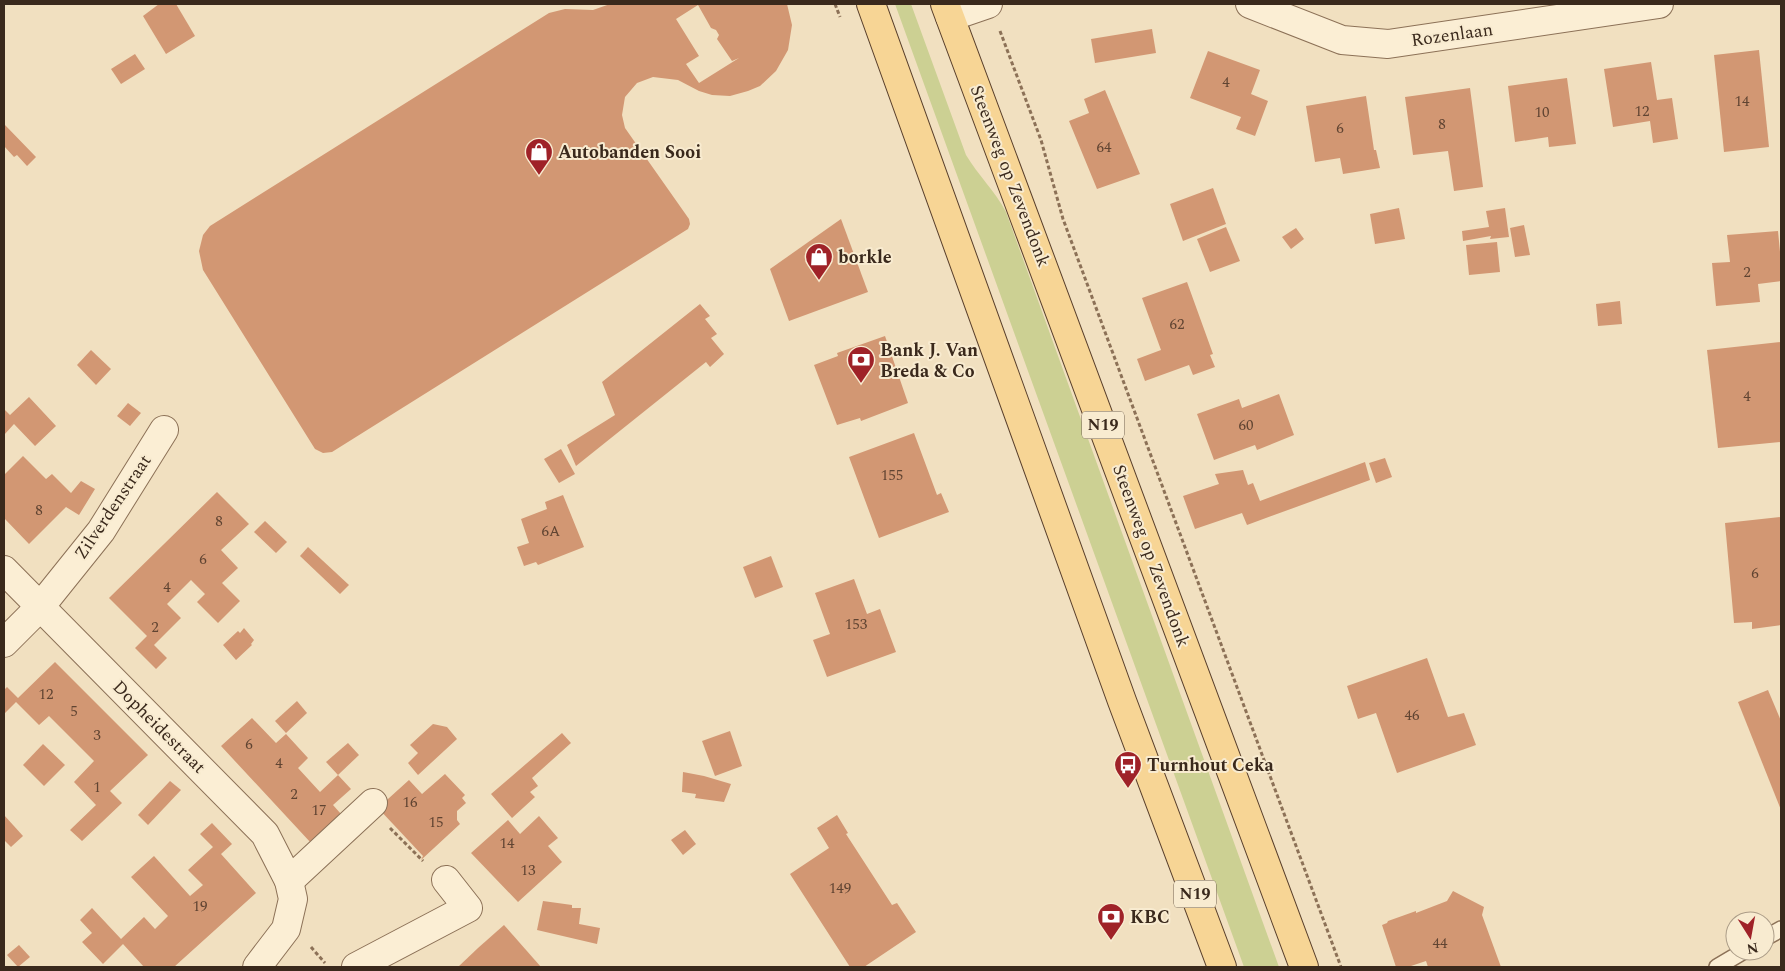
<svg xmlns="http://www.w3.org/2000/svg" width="1785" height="971" font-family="Spectral,serif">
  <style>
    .green { fill: #ccd093 }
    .building { fill: #d29773; fill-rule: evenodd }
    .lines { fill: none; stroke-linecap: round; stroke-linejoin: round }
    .lane-casing { stroke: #8c7157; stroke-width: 18 }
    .street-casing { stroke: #8c7157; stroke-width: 30 }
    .primary-casing { stroke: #593f2b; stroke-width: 30 }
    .path { stroke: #8c7157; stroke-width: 3; stroke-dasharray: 4 2.5; stroke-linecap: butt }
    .lane { stroke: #fbeed4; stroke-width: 15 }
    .street { stroke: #fbeed4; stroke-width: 28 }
    .primary { stroke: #f7d595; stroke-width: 28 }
    .labels { text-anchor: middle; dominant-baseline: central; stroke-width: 4; stroke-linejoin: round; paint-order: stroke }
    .number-label { font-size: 15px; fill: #604432 }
    .shield { fill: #f8ebd0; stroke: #736352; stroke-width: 1 }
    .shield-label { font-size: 16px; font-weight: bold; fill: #3a291c }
    .street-label { font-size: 18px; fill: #3a291c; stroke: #f8ebd0 }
    .poi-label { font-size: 18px; font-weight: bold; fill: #3a291c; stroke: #f8ebd0; text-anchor: start }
  </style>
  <rect width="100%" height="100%" fill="#f1e0c0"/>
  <path class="green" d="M895,4H911L966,155C978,175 995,191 1006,212L1279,967H1244Z"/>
  <g class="building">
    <polygon points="159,4 176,4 195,36 166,54 143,16"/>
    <path d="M610,4H787L792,25L788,50L776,71L760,86L748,91L730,96L712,95L699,91L678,80L653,77L637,83L625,97L622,115L625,128L689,219L690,224L688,229L332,452L323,453L315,449L203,270L199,251L203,235L210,226L549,13L565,9L593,10ZM698,5L711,28L716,30L719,35L717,39L732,61L739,58L699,83L686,64L699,56L676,19Z"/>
    <polygon points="1152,29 1156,53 1095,63 1091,39"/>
    <polygon points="1759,50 1769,147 1724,152 1714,55"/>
    <polygon points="1208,51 1260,70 1251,94 1268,101 1255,136 1236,129 1241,117 1190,98"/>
    <polygon points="135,54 145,69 121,84 111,69"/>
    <polygon points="1651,62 1657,100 1672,98 1678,139 1653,143 1650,121 1613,127 1604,69"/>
    <polygon points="1567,78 1576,144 1549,147 1548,137 1515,142 1508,86"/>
    <polygon points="1470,88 1483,187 1454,191 1448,151 1413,155 1405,97"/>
    <polygon points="1105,90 1140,174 1097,189 1069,121 1089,113 1084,99"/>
    <polygon points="1366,96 1374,150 1376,150 1380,168 1343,174 1340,158 1315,162 1306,106"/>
    <polygon points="4,124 36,157 27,166 17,155 14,157 4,146"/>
    <polygon points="1213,188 1226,224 1183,241 1170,204"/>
    <polygon points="1399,208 1405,239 1375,244 1370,214"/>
    <polygon points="1505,208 1509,237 1490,239 1491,236 1463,241 1462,231 1489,227 1486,211"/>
    <polygon points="841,219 868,292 789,321 770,269"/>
    <polygon points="1524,225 1530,255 1515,257 1510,228"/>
    <polygon points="1226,227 1240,261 1210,272 1197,239"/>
    <polygon points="1296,228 1304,239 1291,249 1282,237"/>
    <polygon points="1778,231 1781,262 1781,281 1758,284 1760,302 1716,306 1712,263 1730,262 1727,235"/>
    <polygon points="1497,242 1500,272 1469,275 1466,245"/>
    <polygon points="1187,282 1213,354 1210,355 1215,367 1193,375 1189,365 1145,381 1137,359 1161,350 1142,298"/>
    <polygon points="1620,301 1622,324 1598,326 1596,304"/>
    <polygon points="700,304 710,316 705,319 717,334 711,338 724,354 710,367 706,362 576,466 567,445 615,415 602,382"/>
    <polygon points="885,336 908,403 861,421 860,418 837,425 814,365 838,356 837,353"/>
    <polygon points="1781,342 1781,442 1718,448 1707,350"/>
    <polygon points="91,350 111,369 96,385 77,365"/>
    <polygon points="1279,394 1294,435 1257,450 1255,445 1214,460 1197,414 1239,399 1242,408"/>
    <polygon points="29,397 56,426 35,446 14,424 4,435 4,409 10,415"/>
    <polygon points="128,403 141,413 130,426 117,416"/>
    <polygon points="914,433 937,495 941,493 949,512 879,538 849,457"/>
    <polygon points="561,449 575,474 559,483 544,459"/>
    <polygon points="23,456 46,479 52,474 71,493 81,481 95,489 79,515 66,507 29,544 4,518 4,475"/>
    <polygon points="1385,458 1392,477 1376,483 1369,463"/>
    <polygon points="1365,462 1370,480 1247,525 1242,513 1195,529 1183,496 1219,484 1215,474 1243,470 1248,485 1253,483 1260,501"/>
    <polygon points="217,492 249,524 221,550 238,568 222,583 240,601 218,623 197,602 205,594 191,580 167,604 181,618 154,645 167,658 156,669 135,648 147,636 109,598"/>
    <polygon points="563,495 584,547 538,565 536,562 524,566 517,547 529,543 521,519 547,509 545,502"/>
    <polygon points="1781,517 1781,625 1752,629 1752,622 1734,623 1725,523"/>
    <polygon points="265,521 287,542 276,553 254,532"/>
    <polygon points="308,547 349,585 340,594 300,556"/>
    <polygon points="771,556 783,587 755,598 743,567"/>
    <polygon points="854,579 867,614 880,609 896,652 827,677 813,640 830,634 815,593"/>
    <polygon points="244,628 254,640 251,644 252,645 236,660 223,645 238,631 240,633"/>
    <polygon points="1427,658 1448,717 1464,713 1476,745 1397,773 1376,713 1358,719 1347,686"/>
    <polygon points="55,662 148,755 110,791 122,803 82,841 70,830 96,805 74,782 94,761 49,716 39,725 16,702 4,714 4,690 7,687 18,698"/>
    <polygon points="1768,690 1781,721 1781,810 1738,702"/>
    <polygon points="297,701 307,713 286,733 275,721"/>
    <polygon points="252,718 276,743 286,734 308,758 298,768 320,792 338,775 351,789 333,805 341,814 311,843 221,746"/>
    <polygon points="433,724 447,727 457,739 418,775 408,763 418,753 410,745"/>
    <polygon points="730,731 742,766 715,776 702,741"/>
    <polygon points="562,733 571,743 532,778 538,786 530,792 535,797 512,818 491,794"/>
    <polygon points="348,743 359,755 338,775 326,762"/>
    <polygon points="43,744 65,765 44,786 23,765"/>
    <polygon points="683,772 704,776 731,784 724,802 695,798 696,794 682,792"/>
    <polygon points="445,774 465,795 462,798 466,803 457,811 457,820 460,824 421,860 423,856 378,808 409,780 422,794"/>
    <polygon points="170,781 181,790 148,825 138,815"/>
    <polygon points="4,815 23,836 11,847 4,840"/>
    <polygon points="837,815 848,833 846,834 892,905 897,903 916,932 864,967 850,967 790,874 829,848 817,828"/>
    <polygon points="539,816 558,838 548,846 562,862 518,902 471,853 508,820 520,834"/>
    <polygon points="212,823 232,844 221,854 256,893 174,967 144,967 123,944 103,964 82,942 92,933 80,920 92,908 121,939 144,917 155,929 168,916 131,877 154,856 190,896 203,885 188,870 213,847 200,834"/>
    <polygon points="685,830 696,844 683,855 671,840"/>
    <polygon points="1453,891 1484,907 1482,915 1501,967 1428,967 1426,961 1408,967 1396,967 1382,925 1387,923 1388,921 1416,911 1416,913 1447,901"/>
    <polygon points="543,901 572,905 572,908 581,908 579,924 600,928 597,944 537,930"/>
    <polygon points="504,925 541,967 458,967 478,948"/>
    <polygon points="19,945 30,957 18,967 7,955"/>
  </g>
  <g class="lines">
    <defs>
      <g id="lane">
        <polyline points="1765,938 1781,929"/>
        <polyline points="1717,967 1744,951"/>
      </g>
      <g id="street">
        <polyline points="1250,4 1342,40 1388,44 1659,4"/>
        <polyline points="950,17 988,4"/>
        <polyline points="4,570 265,834 289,881 293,899 286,929 257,967"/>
        <polyline points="4,643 40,607 101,531 164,430"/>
        <polyline points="289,881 373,803"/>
        <polyline points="356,967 468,908 446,880"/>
      </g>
      <g id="primary">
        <polyline points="871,4 1122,701 1222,967"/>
        <polyline points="945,4 1304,967"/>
      </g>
    </defs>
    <use href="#lane" class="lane-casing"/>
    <use href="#street" class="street-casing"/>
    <use href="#primary" class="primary-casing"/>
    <g class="path">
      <polyline points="835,4 840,17"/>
      <polyline points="1000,31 1041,140 1063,219 1341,967"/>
      <polyline points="390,828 423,861"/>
      <polyline points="311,947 325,963"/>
    </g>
    <use href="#lane" class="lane"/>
    <use href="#street" class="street"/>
    <use href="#primary" class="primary"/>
  </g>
  <defs>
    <symbol id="shop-pin" viewBox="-11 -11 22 30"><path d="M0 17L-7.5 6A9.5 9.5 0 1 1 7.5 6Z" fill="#9f2228" stroke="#f8ebd0"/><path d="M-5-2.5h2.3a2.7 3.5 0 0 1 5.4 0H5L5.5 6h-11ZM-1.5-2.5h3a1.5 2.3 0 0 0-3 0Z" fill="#fff"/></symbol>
    <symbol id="bank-pin" viewBox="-11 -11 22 30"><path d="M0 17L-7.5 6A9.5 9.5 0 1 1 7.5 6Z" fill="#9f2228" stroke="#f8ebd0"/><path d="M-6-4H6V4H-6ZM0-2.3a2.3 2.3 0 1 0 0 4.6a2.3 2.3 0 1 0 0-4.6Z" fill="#fff"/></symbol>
    <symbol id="bus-pin" viewBox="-11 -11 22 30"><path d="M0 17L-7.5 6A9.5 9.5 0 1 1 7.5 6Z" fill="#9f2228" stroke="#f8ebd0"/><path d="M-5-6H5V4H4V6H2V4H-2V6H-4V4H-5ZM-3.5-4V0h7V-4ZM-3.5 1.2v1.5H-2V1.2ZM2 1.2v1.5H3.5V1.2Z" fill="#fff"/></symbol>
  </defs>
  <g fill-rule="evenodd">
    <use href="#shop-pin" x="523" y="136" width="32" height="43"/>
    <use href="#shop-pin" x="803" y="241" width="32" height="43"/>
    <use href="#bank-pin" x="845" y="344" width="32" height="43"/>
    <use href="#bus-pin" x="1112" y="749" width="32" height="43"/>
    <use href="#bank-pin" x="1095" y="901" width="32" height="43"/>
  </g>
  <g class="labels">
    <g class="number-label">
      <text x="1226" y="82">4</text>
      <text x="1742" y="101">14</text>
      <text x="1642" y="111">12</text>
      <text x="1542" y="112">10</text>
      <text x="1442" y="124">8</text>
      <text x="1340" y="128">6</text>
      <text x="1104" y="147">64</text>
      <text x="1747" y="272">2</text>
      <text x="1177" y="324">62</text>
      <text x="1747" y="396">4</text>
      <text x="1246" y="425">60</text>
      <text x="892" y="475">155</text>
      <text x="39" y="510">8</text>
      <text x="219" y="521">8</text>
      <text x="551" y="531">6A</text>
      <text x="203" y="559">6</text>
      <text x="1755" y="573">6</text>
      <text x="167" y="587">4</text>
      <text x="856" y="624">153</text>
      <text x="155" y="627">2</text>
      <text x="46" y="694">12</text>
      <text x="74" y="711">5</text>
      <text x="1412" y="715">46</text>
      <text x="97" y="735">3</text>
      <text x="249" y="744">6</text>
      <text x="279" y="763">4</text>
      <text x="97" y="787">1</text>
      <text x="294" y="794">2</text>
      <text x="410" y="802">16</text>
      <text x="319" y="810">17</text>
      <text x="436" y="822">15</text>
      <text x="507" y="843">14</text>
      <text x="528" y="870">13</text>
      <text x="840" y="888">149</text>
      <text x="200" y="906">19</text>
      <text x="1440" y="943">44</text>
    </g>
    <g class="shield">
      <rect x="1082" y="411.5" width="42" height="27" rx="4"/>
      <rect x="1174" y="880.5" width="42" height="27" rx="4"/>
    </g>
    <g class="shield-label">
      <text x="1103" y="425">N19</text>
      <text x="1195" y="894">N19</text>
    </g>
    <g class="street-label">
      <text transform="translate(1452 35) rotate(-8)">Rozenlaan</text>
      <text transform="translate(1010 176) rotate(69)">Steenweg op Zevendonk</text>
      <text transform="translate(113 507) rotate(-56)">Zilverdenstraat</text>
      <text transform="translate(1151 556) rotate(70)">Steenweg op Zevendonk</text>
      <text transform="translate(159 727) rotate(45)">Dopheidestraat</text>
    </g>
    <g class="poi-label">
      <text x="558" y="152">Autobanden Sooi</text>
      <text x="838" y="257">borkle</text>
      <text x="880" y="350">Bank J. Van<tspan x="880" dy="21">Breda &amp; Co</tspan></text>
      <text x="1147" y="765">Turnhout Ceka</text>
      <text x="1130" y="917">KBC</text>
    </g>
  </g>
  <rect width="1785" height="971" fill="none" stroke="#3a291c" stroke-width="10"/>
  <g transform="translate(1750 936) rotate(169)"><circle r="24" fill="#f8ebd0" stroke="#ac9d88"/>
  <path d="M0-4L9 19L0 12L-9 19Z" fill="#9f2228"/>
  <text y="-8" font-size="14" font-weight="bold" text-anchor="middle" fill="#3a291c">N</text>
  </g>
</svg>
